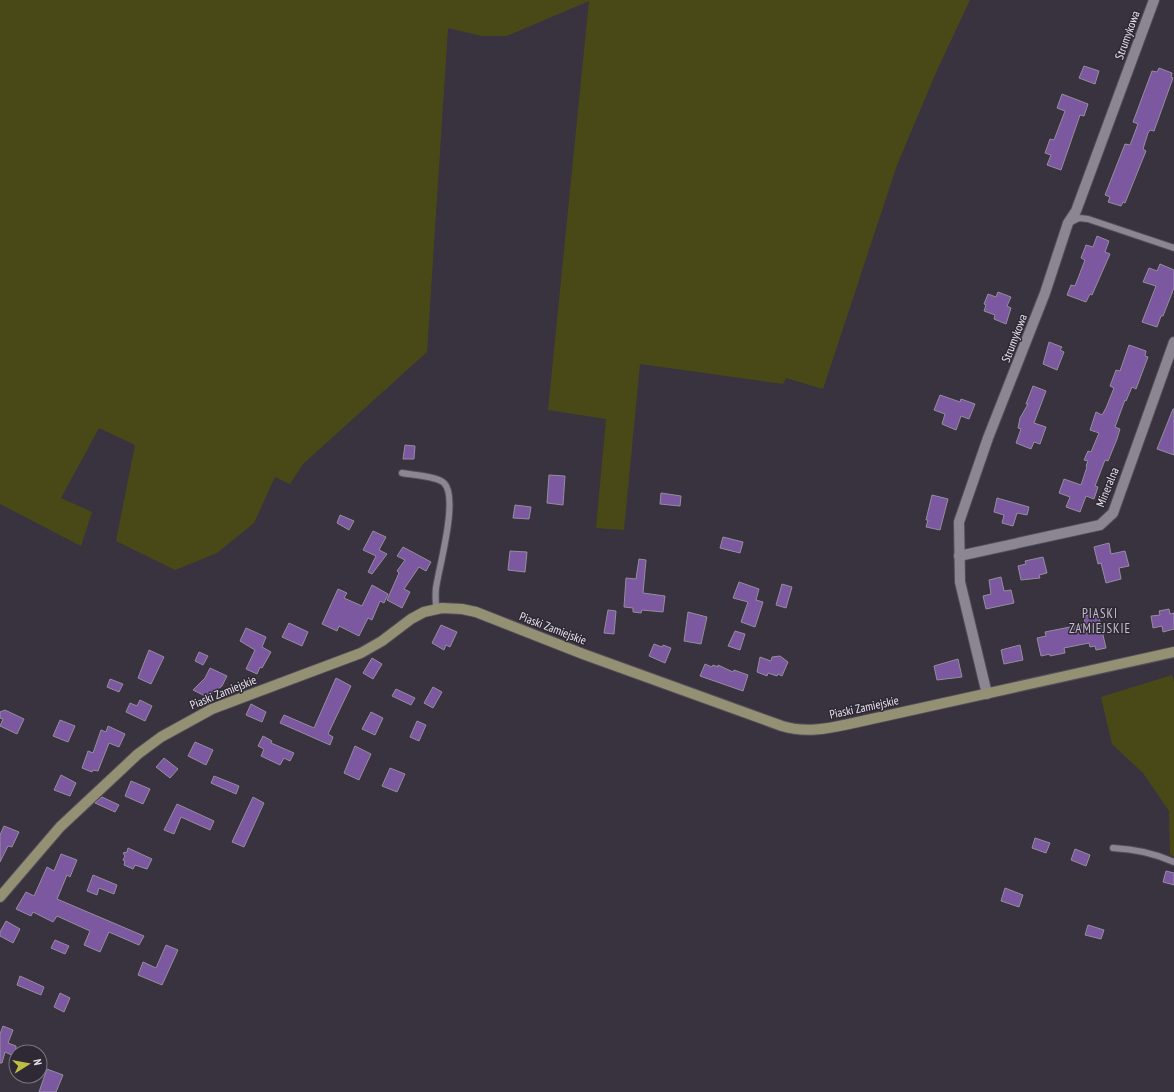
<svg xmlns="http://www.w3.org/2000/svg" width="1174" height="1092" font-family="'PT Sans Narrow',sans-serif">
  <style>
    .green { fill: #494918 }
    .building { fill: #7c58a0; stroke: #948e9c }
    .lines { fill: none; stroke-linecap: round; stroke-linejoin: round }
    .lane-casing { stroke: #534f59; stroke-width: 8 }
    .street-casing { stroke: #534f59; stroke-width: 12 }
    .secondary-casing { stroke: #534f59; stroke-width: 12 }
    .lane { stroke: #8c8693; stroke-width: 6 }
    .street { stroke: #8c8693; stroke-width: 10 }
    .secondary { stroke: #949073; stroke-width: 10 }
    .labels { text-anchor: middle; dominant-baseline: central; stroke-width: 3; stroke-linejoin: round; paint-order: stroke }
    .street-label { font-size: 12px; fill: #e8e4ec; stroke: #2e2934 }
    .neighbourhood-label { font-size: 13px; letter-spacing: 1px; fill: #c4bdcc; stroke: #2e2934 }
  </style>
  <rect width="100%" height="100%" fill="#38333e"/>
  <g class="green">
    <polygon points="0,0 970,0 938,68 897,165 823,389 786,378 783,384 640,364 624,530 596,528 606,419 548,410 589,1 507,36 482,36 448,28 427,352 303,464 290,484 275,477 254,523 217,553 175,570 116,541 135,445 99,428 61,498 92,512 81,546 0,504"/>
    <polygon points="1172,675 1174,682 1174,857 1170,855 1169,811 1143,773 1112,744 1101,697"/>
  </g>
  <g class="building">
    <polygon points="1084,66 1099,71 1095,84 1079,78"/>
    <polygon points="1159,68 1172,73 1171,77 1173,78 1154,131 1150,130 1148,133 1143,149 1146,151 1125,203 1123,202 1121,206 1108,202 1110,197 1105,195 1125,144 1130,145 1132,140 1138,124 1133,122 1152,71 1157,72"/>
    <polygon points="1062,94 1088,104 1084,116 1080,115 1061,170 1047,165 1051,155 1045,153 1050,139 1054,140 1065,111 1057,108"/>
    <polygon points="1097,236 1109,241 1105,252 1110,254 1092,295 1090,294 1086,302 1067,295 1071,285 1075,286 1085,260 1081,258 1086,245 1093,247"/>
    <polygon points="1160,264 1174,270 1174,288 1163,316 1161,316 1157,327 1142,322 1156,286 1143,282 1149,268 1157,271"/>
    <polygon points="998,292 1011,297 1007,306 1011,308 1006,324 994,319 995,315 984,311 986,305 984,304 988,294 996,297"/>
    <polygon points="1049,342 1062,347 1060,350 1064,352 1057,370 1043,364"/>
    <polygon points="1129,345 1146,351 1145,356 1148,357 1136,389 1132,387 1126,401 1125,400 1115,427 1120,429 1117,439 1108,461 1105,460 1095,486 1098,487 1094,499 1086,496 1080,512 1066,507 1070,497 1059,493 1064,479 1081,485 1087,467 1086,466 1088,461 1084,460 1088,451 1091,452 1099,433 1090,430 1096,412 1102,415 1106,408 1114,388 1110,386 1116,370 1120,371"/>
    <polygon points="1033,386 1046,391 1034,423 1046,427 1040,444 1034,442 1031,449 1016,443 1021,429 1018,428 1020,418 1028,404 1026,404"/>
    <polygon points="940,395 960,402 961,399 975,404 969,419 961,416 956,430 942,424 945,414 934,410"/>
    <polygon points="1173,409 1174,409 1174,455 1157,449"/>
    <polygon points="405,445 415,446 414,459 403,459"/>
    <polygon points="549,475 565,476 563,505 547,503"/>
    <polygon points="661,493 681,496 680,506 660,504"/>
    <polygon points="932,495 948,499 940,530 926,527 928,520 926,520"/>
    <polygon points="997,498 1029,507 1027,515 1017,513 1013,526 1002,523 1004,515 994,512"/>
    <polygon points="515,505 531,507 529,519 513,518"/>
    <polygon points="340,515 354,521 349,530 337,523"/>
    <polygon points="373,531 386,537 379,550 387,554 372,574 368,572 376,556 363,550"/>
    <polygon points="723,537 743,542 740,553 720,548"/>
    <polygon points="1109,543 1111,554 1125,551 1129,566 1119,568 1121,579 1106,583 1101,563 1098,564 1094,547"/>
    <polygon points="403,547 431,562 426,571 419,567 404,589 410,592 402,608 387,600 399,573 397,571 405,560 397,556"/>
    <polygon points="510,551 527,552 525,572 508,570"/>
    <polygon points="1043,557 1047,573 1039,575 1040,578 1021,580 1018,566 1026,564 1025,561"/>
    <polygon points="639,559 646,560 643,593 665,596 663,612 642,610 641,613 633,612 633,608 624,607 626,578 636,579"/>
    <polygon points="1001,577 1004,591 1011,590 1014,603 986,609 983,596 991,594 989,580"/>
    <polygon points="739,582 759,589 756,600 763,602 755,627 741,622 748,602 733,598"/>
    <polygon points="782,584 792,587 786,608 776,605"/>
    <polygon points="372,585 388,594 384,603 380,601 372,620 368,618 359,636 339,626 337,631 322,624 338,589 347,593 344,598 362,606"/>
    <polygon points="1169,609 1170,614 1174,613 1174,629 1163,632 1162,626 1153,628 1151,616 1160,615 1159,611"/>
    <polygon points="608,610 616,611 614,634 604,633"/>
    <polygon points="688,612 707,617 701,644 684,641"/>
    <polygon points="1098,613 1106,648 1096,650 1095,646 1090,647 1089,643 1064,648 1065,653 1050,656 1050,654 1041,656 1037,638 1046,636 1045,632 1085,624 1084,616"/>
    <polygon points="289,623 308,632 302,646 282,637"/>
    <polygon points="441,625 457,632 450,647 446,645 444,650 432,643"/>
    <polygon points="246,628 266,637 262,647 271,652 262,668 260,667 257,674 246,669 255,650 240,641"/>
    <polygon points="735,631 745,634 740,650 728,646"/>
    <polygon points="654,644 662,647 663,645 671,648 665,663 649,656"/>
    <polygon points="1020,645 1023,660 1004,664 1001,650"/>
    <polygon points="149,650 164,657 151,684 138,678"/>
    <polygon points="199,652 208,656 203,665 195,661"/>
    <polygon points="780,656 788,662 782,676 778,674 777,676 768,673 767,676 757,672 760,657 771,661 772,657"/>
    <polygon points="372,658 382,664 373,679 363,673"/>
    <polygon points="958,659 962,677 937,680 934,666"/>
    <polygon points="705,664 712,667 713,665 718,667 718,665 733,672 734,670 748,675 743,691 700,676"/>
    <polygon points="210,668 227,676 222,686 207,697 193,690 205,678"/>
    <polygon points="336,678 351,686 328,734 333,737 330,745 280,723 284,715 314,728"/>
    <polygon points="110,679 123,684 119,692 107,687"/>
    <polygon points="433,687 442,692 433,708 424,703"/>
    <polygon points="396,689 415,698 411,705 392,696"/>
    <polygon points="140,700 152,706 145,721 126,712 130,703 137,706"/>
    <polygon points="251,704 266,712 262,722 246,715"/>
    <polygon points="5,710 24,719 17,734 0,726 3,719 0,718 0,712"/>
    <polygon points="371,712 383,718 375,735 362,729"/>
    <polygon points="60,720 75,726 68,742 53,736"/>
    <polygon points="417,721 426,725 419,741 410,737"/>
    <polygon points="108,726 125,734 119,747 109,743 98,771 93,770 92,772 82,768 88,751 93,753 101,730 106,732"/>
    <polygon points="263,736 272,741 271,743 294,753 290,761 284,758 280,765 261,756 264,749 258,746"/>
    <polygon points="195,742 213,750 206,765 188,756"/>
    <polygon points="355,746 371,754 359,780 344,773"/>
    <polygon points="164,758 178,769 170,778 156,767"/>
    <polygon points="390,768 405,774 397,792 382,786"/>
    <polygon points="61,775 76,783 70,796 54,790"/>
    <polygon points="214,776 239,786 236,794 211,783"/>
    <polygon points="131,781 150,789 143,804 125,796"/>
    <polygon points="102,797 119,805 115,812 95,803"/>
    <polygon points="253,797 264,803 244,847 232,842"/>
    <polygon points="177,804 214,821 210,830 181,817 174,834 164,830"/>
    <polygon points="4,826 19,832 12,847 8,846 0,862 0,835"/>
    <polygon points="1035,838 1050,843 1046,853 1032,848"/>
    <polygon points="128,848 152,859 147,869 135,865 133,869 124,865 125,861 123,860 125,856 123,853 127,852"/>
    <polygon points="1075,849 1090,855 1086,866 1071,860"/>
    <polygon points="61,854 77,860 70,877 67,875 57,899 144,936 139,945 109,932 100,952 84,945 90,931 57,916 53,922 33,912 31,916 16,909 26,892 34,896 47,867 54,871"/>
    <polygon points="1166,871 1174,873 1174,885 1163,882"/>
    <polygon points="93,875 117,885 114,894 99,888 97,895 87,891"/>
    <polygon points="1005,888 1023,895 1019,907 1001,901"/>
    <polygon points="6,921 20,929 13,943 0,936 0,932"/>
    <polygon points="1088,925 1104,930 1101,939 1085,935"/>
    <polygon points="55,940 69,946 65,954 51,948"/>
    <polygon points="166,945 178,950 162,985 138,975 143,962 156,968"/>
    <polygon points="20,976 44,987 41,995 17,985"/>
    <polygon points="60,993 70,998 64,1012 54,1007"/>
    <polygon points="3,1026 13,1030 8,1043 16,1046 16,1057 5,1052 2,1063 0,1063 0,1034"/>
    <polygon points="47,1069 63,1075 56,1092 39,1092"/>
  </g>
  <g class="lines">
    <defs>
      <g id="lane">
        <polyline points="1069,223 1079,218 1088,219 1174,248"/>
        <path d="M402,473C412,475 437,476 444,483C459,497 439,567 436,588C435,595 436,602 436,609"/>
        <path d="M1113,848C1135,849 1154,853 1174,862"/>
      </g>
      <g id="street">
        <polyline points="959,556 1100,525 1113,513 1174,342"/>
        <polyline points="987,694 960,582 959,522 988,438 1045,293 1068,223 1076,211 1154,0"/>
      </g>
      <path id="secondary" d="M0,897L60,827L138,754L161,737L212,709L361,653L382,641L411,619L424,612L442,608L462,609L476,612L583,654L782,726C805,733 826,729 849,724L1174,652"/>
    </defs>
    <use href="#lane" class="lane-casing"/>
    <use href="#street" class="street-casing"/>
    <use href="#secondary" class="secondary-casing"/>
    <use href="#lane" class="lane"/>
    <use href="#street" class="street"/>
    <use href="#secondary" class="secondary"/>
  </g>
  <g class="labels">
    <g class="street-label">
      <text transform="translate(1127 35) rotate(-70)">Strumykowa</text>
      <text transform="translate(1014 338) rotate(-69)">Strumykowa</text>
      <text transform="translate(1107 487) rotate(-68)">Mineralna</text>
      <text transform="translate(553 628) rotate(21)">Piaski Zamiejskie</text>
      <text transform="translate(223 692) rotate(-22)">Piaski Zamiejskie</text>
      <text transform="translate(864 707) rotate(-12)">Piaski Zamiejskie</text>
    </g>
    <g class="neighbourhood-label">
      <text x="1100" y="613">PIASKI<tspan x="1100" dy="15">ZAMIEJSKIE</tspan></text>
    </g>
  </g>
  <g transform="translate(28 1064) rotate(79)"><circle r="19" fill="#2e2934" stroke="#78747e"/>
  <path d="M0-3L7 15L0 10L-7 15Z" fill="#bebf42"/>
  <text y="-6" font-size="11" font-weight="bold" text-anchor="middle" fill="#e8e4ec">N</text>
  </g>
</svg>
